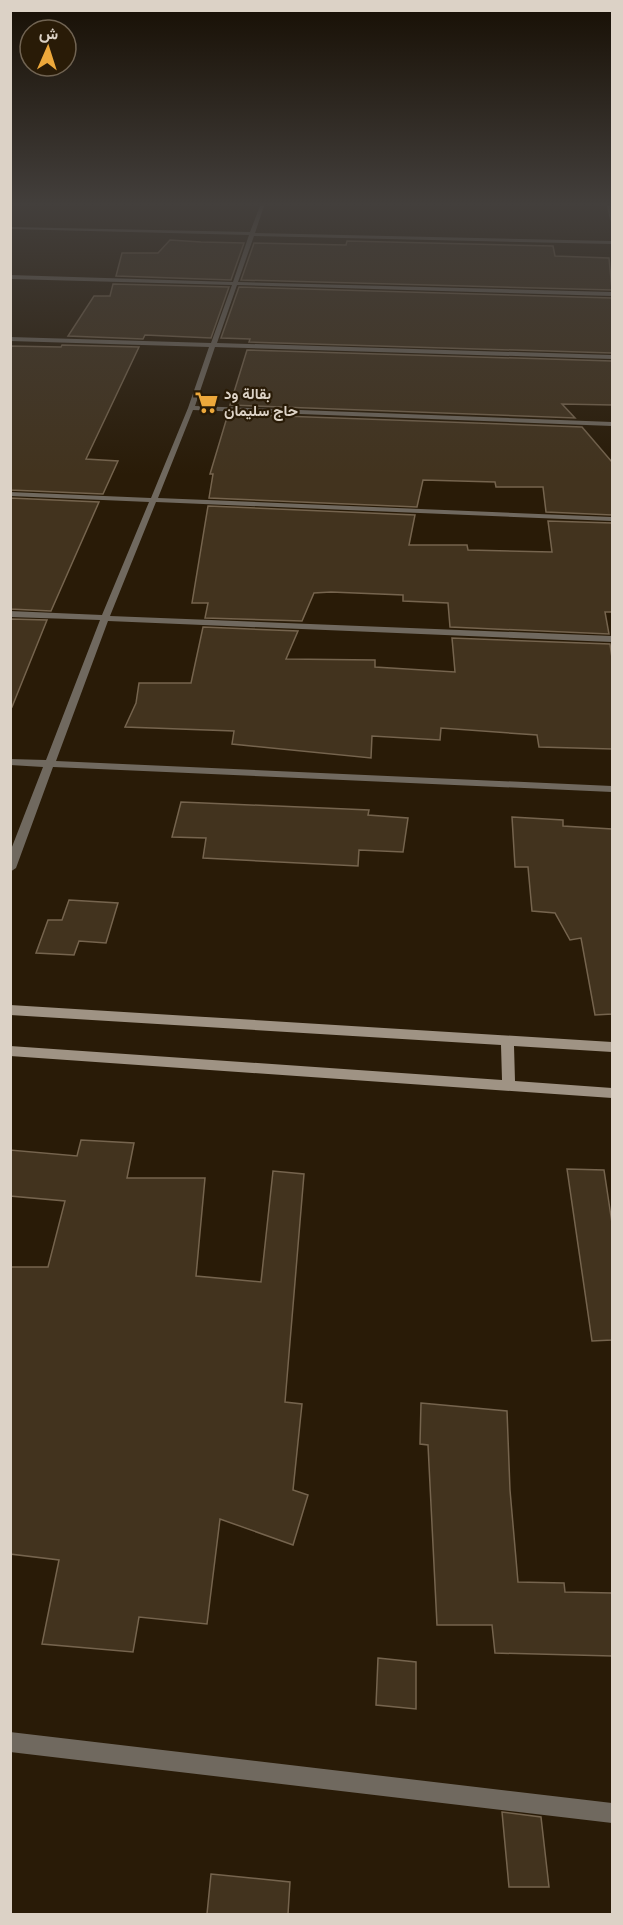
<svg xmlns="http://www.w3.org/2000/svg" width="623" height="1925" font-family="'Noto Serif',Vazirmatn,serif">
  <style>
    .building { fill: #42331e; stroke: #75644e; stroke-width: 1.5 }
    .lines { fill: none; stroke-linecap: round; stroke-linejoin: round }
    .street { fill: #70695f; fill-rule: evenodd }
    .secondary { fill: #9f9384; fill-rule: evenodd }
    .labels { text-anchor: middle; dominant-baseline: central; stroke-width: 4.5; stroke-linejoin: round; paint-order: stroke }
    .far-poi-label { font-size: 15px; font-weight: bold; fill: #dcd2c6; stroke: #291b07; text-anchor: start }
  </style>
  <rect width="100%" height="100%" fill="#291b07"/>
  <g class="building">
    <polygon points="170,240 201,242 244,243 231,280 116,276 122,253 158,253"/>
    <polygon points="347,241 553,246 555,256 609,258 612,290 241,280 254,243 346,245"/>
    <polygon points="113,284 229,287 211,338 145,335 143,339 68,336 94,296 110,296"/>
    <polygon points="239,287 612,298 612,353 249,342 250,339 221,338"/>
    <polygon points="62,345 139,347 86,459 118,461 103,494 10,490 10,346 61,347"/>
    <polygon points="247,350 612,361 612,405 562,404 575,418 230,405"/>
    <polygon points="228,414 582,427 612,462 612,515 546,512 543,487 496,487 495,482 423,480 417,507 209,498 213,474 210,474"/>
    <polygon points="10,498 99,502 51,611 10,609"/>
    <polygon points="208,506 415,515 409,545 467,545 468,550 552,552 548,521 612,523 612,612 605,612 609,634 450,627 448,603 403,601 403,595 331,592 314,593 302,621 205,618 208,603 192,603"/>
    <polygon points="10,619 47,620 12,707 10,706"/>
    <polygon points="203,627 298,631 286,659 375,660 375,667 455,672 452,638 610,644 612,658 612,749 539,747 537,735 441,728 440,740 372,736 371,758 232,744 234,731 125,727 136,703 139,683 191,683"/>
    <polygon points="181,802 369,810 368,815 408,818 403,852 359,850 358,866 203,858 206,838 172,837"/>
    <polygon points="512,817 563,820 563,826 612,829 612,1014 595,1015 581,938 570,940 555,913 532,911 528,867 515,867"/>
    <polygon points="69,900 118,903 106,943 79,941 74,955 36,953 48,920 62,920"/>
    <polygon points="81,1140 134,1143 127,1178 205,1178 196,1276 261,1282 273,1171 304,1174 285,1402 302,1404 293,1490 308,1495 293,1545 220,1519 207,1624 139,1617 133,1652 42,1644 59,1560 10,1554 10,1267 48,1267 65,1201 10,1196 10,1150 77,1156"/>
    <polygon points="567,1169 604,1170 612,1223 612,1340 592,1341"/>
    <polygon points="421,1403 507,1411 510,1490 518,1582 564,1583 565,1592 612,1593 612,1656 495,1653 492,1625 437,1625 428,1445 420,1444"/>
    <polygon points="378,1658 416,1662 416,1709 376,1705"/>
    <polygon points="502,1812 541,1817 549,1887 509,1887"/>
    <polygon points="211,1874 290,1882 288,1914 207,1914"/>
  </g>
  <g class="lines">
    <g class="street">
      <polygon points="260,206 264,206 255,233 612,241 612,244 254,236 238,282 612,292 612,296 237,285 217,343 612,355 612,359 215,347 195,406 612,422 612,426 193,410 158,498 612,517 612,521 156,502 110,616 612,636 612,642 108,621 56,761 612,786 612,792 53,767 16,868 10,872 10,852 43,767 10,765 10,759 46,760 100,620 10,617 10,611 102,615 149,502 10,496 10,492 151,498 188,408 209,347 10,341 10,337 211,343 232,285 10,279 10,275 233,282 249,235 10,229 10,227 250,232"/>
      <polygon points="607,206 611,206 612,221 610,220"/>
      <polygon points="10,1732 612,1803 612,1823 10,1752"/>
    </g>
    <polygon class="secondary" points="10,1005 612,1042 612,1052 514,1046 515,1081 612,1088 612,1098 10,1056 10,1046 502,1080 501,1045 10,1015"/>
  </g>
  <linearGradient id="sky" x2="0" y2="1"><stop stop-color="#170f04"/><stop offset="0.43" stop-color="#433f3c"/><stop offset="1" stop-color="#433f3c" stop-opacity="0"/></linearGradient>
  <rect width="623" height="475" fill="url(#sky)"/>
  <defs>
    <symbol id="supermarket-bare" viewBox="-9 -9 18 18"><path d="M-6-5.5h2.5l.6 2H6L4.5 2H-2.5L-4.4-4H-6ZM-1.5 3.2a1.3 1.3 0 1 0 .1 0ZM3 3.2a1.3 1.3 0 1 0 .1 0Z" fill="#eda83b" stroke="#291b07" stroke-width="2.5" paint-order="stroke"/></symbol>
  </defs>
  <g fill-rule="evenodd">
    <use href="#supermarket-bare" x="190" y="386" width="33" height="33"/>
  </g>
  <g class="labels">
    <g class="far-poi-label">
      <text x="224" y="393">بقالة ود<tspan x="224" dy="17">حاج سليمان</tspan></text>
    </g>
  </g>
  <rect width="623" height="1925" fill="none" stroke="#dcd2c6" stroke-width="24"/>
  <g transform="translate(48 48) rotate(3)"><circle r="28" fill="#291b07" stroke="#716453" stroke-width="1.5"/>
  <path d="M0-4.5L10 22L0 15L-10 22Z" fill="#eda83b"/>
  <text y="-9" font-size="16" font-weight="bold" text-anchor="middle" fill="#dcd2c6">ش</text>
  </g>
</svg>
